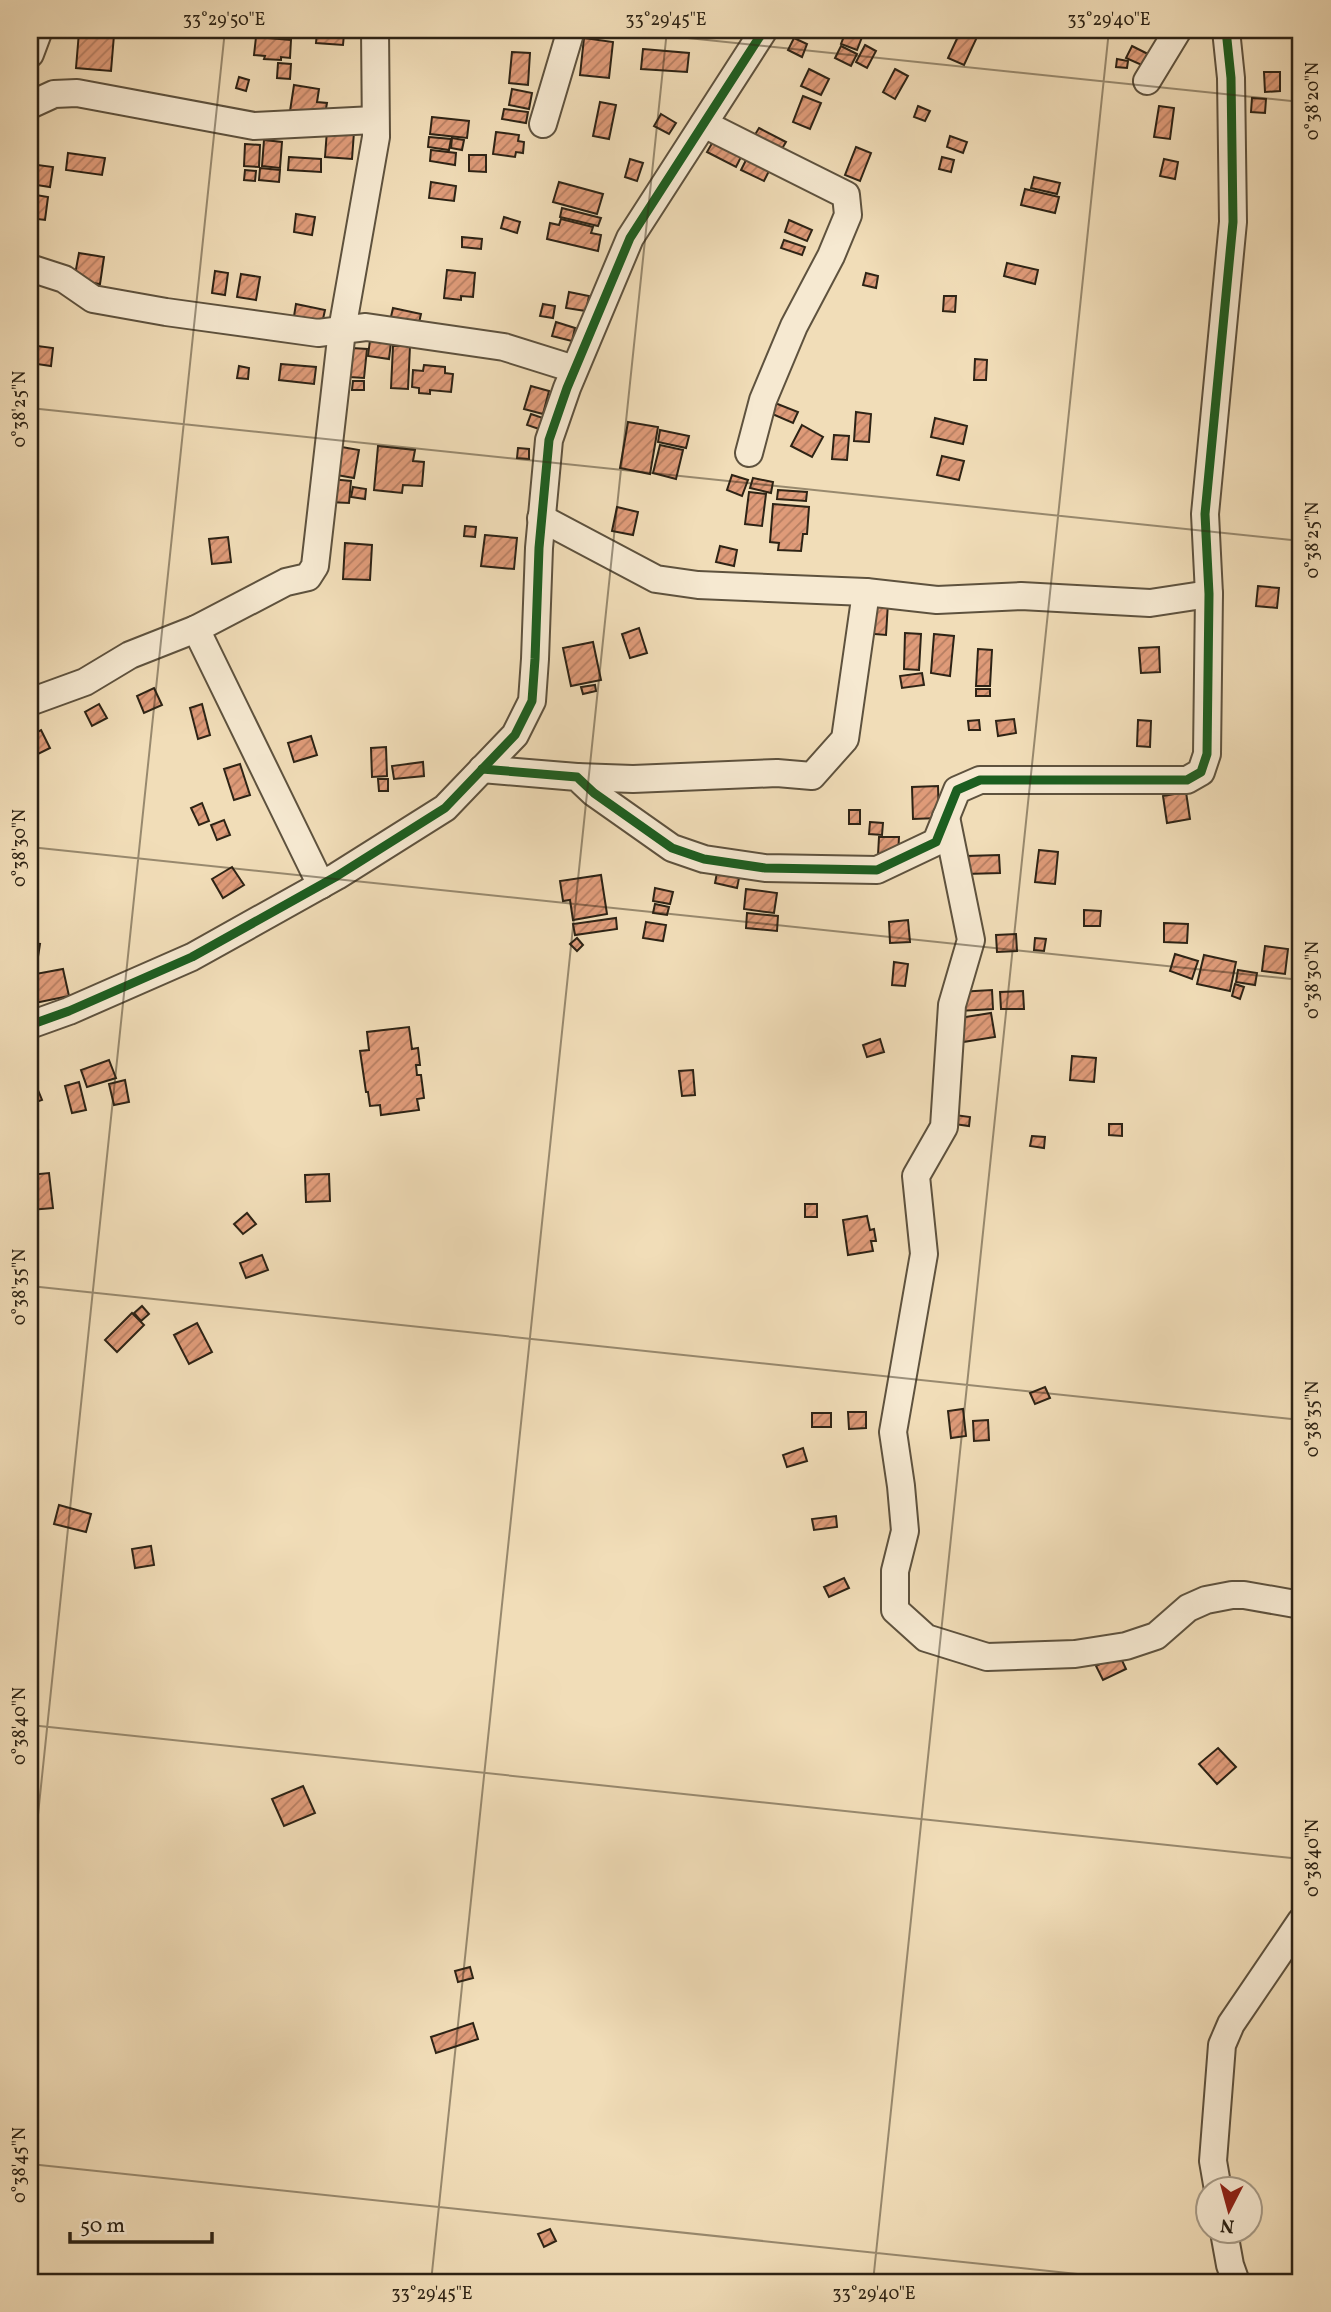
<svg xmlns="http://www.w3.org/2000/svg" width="1331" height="2312" font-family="Vollkorn,serif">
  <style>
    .building { fill: url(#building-hatch); stroke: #2d2315; stroke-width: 2 }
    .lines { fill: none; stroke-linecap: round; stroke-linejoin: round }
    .minor-casing { stroke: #5e523e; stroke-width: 30 }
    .minor { stroke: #f6e9d1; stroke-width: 26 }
    .cycleway-casing { stroke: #f6e9d1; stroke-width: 13 }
    .cycleway { stroke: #1b5e20; stroke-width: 9 }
    .ticks { fill: none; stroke: #2d2315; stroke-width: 2; stroke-opacity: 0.45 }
    .neatline { fill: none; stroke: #2d2315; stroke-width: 2.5 }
    .ticks-label { font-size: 18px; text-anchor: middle; fill: #2d2315 }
  </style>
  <defs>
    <pattern id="building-hatch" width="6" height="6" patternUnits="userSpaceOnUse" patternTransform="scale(1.75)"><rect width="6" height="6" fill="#df9b79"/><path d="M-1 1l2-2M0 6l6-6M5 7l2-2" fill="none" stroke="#b57e62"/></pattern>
  </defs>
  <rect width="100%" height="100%" fill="#f1ddb8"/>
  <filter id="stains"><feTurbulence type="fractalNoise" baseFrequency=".00286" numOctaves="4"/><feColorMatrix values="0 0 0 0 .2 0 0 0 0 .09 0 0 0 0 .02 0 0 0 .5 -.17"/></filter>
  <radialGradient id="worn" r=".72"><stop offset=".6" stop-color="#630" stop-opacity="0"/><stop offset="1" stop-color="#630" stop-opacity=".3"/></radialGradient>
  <g class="building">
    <polygon points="264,30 284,30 283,38 263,36"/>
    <polygon points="961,30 978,35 964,65 948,58"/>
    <polygon points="846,31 862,37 857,50 841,44"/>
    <polygon points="79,32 114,35 111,71 76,68"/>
    <polygon points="317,32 344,34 343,45 316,43"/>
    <polygon points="256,37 291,40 290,58 281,57 281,60 264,59 265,56 254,55"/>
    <polygon points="584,38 613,42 609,78 580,75"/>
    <polygon points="794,38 807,44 802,57 788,50"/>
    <polygon points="865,45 876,51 867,68 856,62"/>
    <polygon points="841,46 857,54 851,66 835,58"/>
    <polygon points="1132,46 1150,55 1144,66 1126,58"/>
    <polygon points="643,49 689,53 687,72 641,69"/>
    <polygon points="512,52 530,53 528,85 509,83"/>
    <polygon points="1117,59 1128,61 1127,68 1116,67"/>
    <polygon points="278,63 291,64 290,79 277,78"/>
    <polygon points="809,69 829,79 821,95 801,86"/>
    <polygon points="895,69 908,76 895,99 883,92"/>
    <polygon points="1264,72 1280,72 1280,91 1265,92"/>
    <polygon points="239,77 249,80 246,91 236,88"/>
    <polygon points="294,85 319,89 317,102 327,103 324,120 288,124"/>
    <polygon points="512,89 532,93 529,109 509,105"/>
    <polygon points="803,96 821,103 810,129 793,122"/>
    <polygon points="1252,98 1266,99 1265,113 1251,112"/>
    <polygon points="600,102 616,105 609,139 593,136"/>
    <polygon points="918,106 930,111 925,121 914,117"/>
    <polygon points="1159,106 1174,108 1170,139 1154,137"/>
    <polygon points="504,109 528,112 526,123 502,119"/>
    <polygon points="661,114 676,123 669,134 654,126"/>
    <polygon points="432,117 469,121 467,138 430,134"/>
    <polygon points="759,128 786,142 777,157 750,143"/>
    <polygon points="327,130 354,132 352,159 325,157"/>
    <polygon points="496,132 519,135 518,141 524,142 523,153 516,152 515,157 493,154"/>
    <polygon points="950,136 967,142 963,153 947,147"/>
    <polygon points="429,137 451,139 449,150 428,147"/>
    <polygon points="452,138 464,140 462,150 451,148"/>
    <polygon points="715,138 743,153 736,167 707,152"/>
    <polygon points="264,140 282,142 280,168 262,166"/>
    <polygon points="245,144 260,145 259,167 244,166"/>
    <polygon points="856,147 871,153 860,181 845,175"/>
    <polygon points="431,150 456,153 455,165 430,161"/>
    <polygon points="68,153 105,158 102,175 66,170"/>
    <polygon points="469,155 486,155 486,172 469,171"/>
    <polygon points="748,156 771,167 764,181 741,170"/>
    <polygon points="289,157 321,159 321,172 288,170"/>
    <polygon points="942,157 954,160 951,172 939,169"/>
    <polygon points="630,159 643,163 637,181 625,177"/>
    <polygon points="1164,159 1178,162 1175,179 1160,176"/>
    <polygon points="30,164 53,167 50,187 30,184"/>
    <polygon points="260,168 280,170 279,182 259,180"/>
    <polygon points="245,170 256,171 255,181 244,180"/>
    <polygon points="1034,177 1060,183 1057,194 1031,188"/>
    <polygon points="431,182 456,186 454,201 429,198"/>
    <polygon points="559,182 603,194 597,214 553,202"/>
    <polygon points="1025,189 1059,197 1055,213 1021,205"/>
    <polygon points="30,194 48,197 45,220 30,218"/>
    <polygon points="562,208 601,218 598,226 560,217"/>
    <polygon points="296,214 315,217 312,235 294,232"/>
    <polygon points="504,217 520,222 517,233 501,228"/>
    <polygon points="561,219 593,227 591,233 601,235 598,251 547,239 550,223 559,225"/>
    <polygon points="789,220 812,230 807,241 785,232"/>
    <polygon points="462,237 482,239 481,249 462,247"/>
    <polygon points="784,240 805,247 802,255 781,248"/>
    <polygon points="79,253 104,257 100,284 74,280"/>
    <polygon points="1007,263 1038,270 1035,284 1004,276"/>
    <polygon points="447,270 475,273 473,297 461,296 461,300 444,298"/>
    <polygon points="215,271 228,273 225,295 212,293"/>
    <polygon points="866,273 878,276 876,288 863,285"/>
    <polygon points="241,274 260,277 256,300 237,297"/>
    <polygon points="569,292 589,296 586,311 566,308"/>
    <polygon points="944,296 956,296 955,312 943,311"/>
    <polygon points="296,304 325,310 321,328 293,322"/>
    <polygon points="543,304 555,306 553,318 540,316"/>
    <polygon points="393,308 421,314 418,327 390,321"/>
    <polygon points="556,322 575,328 572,341 552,336"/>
    <polygon points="370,340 391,342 389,359 368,356"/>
    <polygon points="30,345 53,348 51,366 30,363"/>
    <polygon points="393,346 410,346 408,389 391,388"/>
    <polygon points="352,348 367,349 364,378 350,377"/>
    <polygon points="975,359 987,360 986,380 974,380"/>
    <polygon points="281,364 316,367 314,384 279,380"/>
    <polygon points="424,365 445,367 445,373 453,374 451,392 430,390 430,394 419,393 419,388 412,387 413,370 423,371"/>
    <polygon points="239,366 249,368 248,379 237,378"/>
    <polygon points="353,381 364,381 364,390 352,390"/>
    <polygon points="531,386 549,391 543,414 524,409"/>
    <polygon points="775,403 798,412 793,423 770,413"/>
    <polygon points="856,412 871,414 869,442 854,441"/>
    <polygon points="531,414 543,418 539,429 527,425"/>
    <polygon points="935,418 967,426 963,444 931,437"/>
    <polygon points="628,422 658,427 650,474 620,468"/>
    <polygon points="802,425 823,437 812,457 791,446"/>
    <polygon points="660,430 689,436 686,448 658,442"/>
    <polygon points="834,435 849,436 847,460 832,459"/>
    <polygon points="660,445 683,450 676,479 653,473"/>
    <polygon points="336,446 359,450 354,478 331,474"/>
    <polygon points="378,446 415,450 413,461 424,462 422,486 403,485 402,493 374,490"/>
    <polygon points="518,448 529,449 529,459 517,458"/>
    <polygon points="942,456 964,461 959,480 937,475"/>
    <polygon points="732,475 748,480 742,496 727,490"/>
    <polygon points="753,478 773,482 771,493 750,488"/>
    <polygon points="330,479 351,481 349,503 329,502"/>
    <polygon points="353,487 366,489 365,499 351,497"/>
    <polygon points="778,490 807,492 806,501 777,499"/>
    <polygon points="749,492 766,494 762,526 745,524"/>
    <polygon points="773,504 809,507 807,534 803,534 801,551 778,550 779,543 770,542"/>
    <polygon points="617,507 638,512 633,535 612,531"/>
    <polygon points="465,526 476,527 475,537 464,536"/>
    <polygon points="485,535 517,538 514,569 481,566"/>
    <polygon points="228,537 231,562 212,564 209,539"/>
    <polygon points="345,543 372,545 370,580 343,579"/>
    <polygon points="720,546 737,550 734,566 716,562"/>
    <polygon points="1258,586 1279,588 1277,608 1256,606"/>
    <polygon points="865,601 888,603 886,635 863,633"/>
    <polygon points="639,628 647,653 630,658 622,634"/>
    <polygon points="905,633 921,634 919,670 904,669"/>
    <polygon points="934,634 954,636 950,676 931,673"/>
    <polygon points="593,642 601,680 571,686 563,648"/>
    <polygon points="1159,647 1160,672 1141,673 1139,648"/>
    <polygon points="978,649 992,650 990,686 976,686"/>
    <polygon points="922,673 924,685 902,688 900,676"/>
    <polygon points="595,685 596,691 583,694 581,687"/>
    <polygon points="154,688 162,705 144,713 137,696"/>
    <rect x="976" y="689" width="14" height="7"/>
    <polygon points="99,704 107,718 92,726 85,712"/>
    <polygon points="202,704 210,735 198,739 190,708"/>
    <polygon points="1014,719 1016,733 998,736 996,721"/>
    <polygon points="979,720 980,730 969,730 968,721"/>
    <polygon points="1138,720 1151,721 1150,747 1137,746"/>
    <polygon points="41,730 50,748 30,758 30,736"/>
    <polygon points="311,736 317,755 294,762 288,743"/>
    <polygon points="386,747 387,776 372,777 371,748"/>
    <polygon points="423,762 424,776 394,779 392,766"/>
    <polygon points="240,764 250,795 234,800 224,769"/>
    <polygon points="378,779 388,779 388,791 379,791"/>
    <polygon points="938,786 939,818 913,819 912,787"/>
    <polygon points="1186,792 1190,819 1167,823 1163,796"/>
    <polygon points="202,803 209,821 199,825 191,808"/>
    <rect x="849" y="810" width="11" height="14"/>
    <polygon points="224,820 230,835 217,840 211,825"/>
    <polygon points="870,822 883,823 882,835 869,834"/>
    <polygon points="879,837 899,837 898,856 878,855"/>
    <polygon points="1039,850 1058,852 1055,884 1035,882"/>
    <polygon points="999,855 1000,873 966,874 966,856"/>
    <polygon points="232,867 244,885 223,898 212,879"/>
    <polygon points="718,868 740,873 737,888 715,883"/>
    <polygon points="601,875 607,914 573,920 570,900 563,901 560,881"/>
    <polygon points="655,888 673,892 670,904 653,901"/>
    <polygon points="746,889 777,893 774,913 744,909"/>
    <polygon points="655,904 669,907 667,915 653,913"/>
    <polygon points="1084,910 1101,911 1100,926 1084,926"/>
    <polygon points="747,913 778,916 777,931 746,928"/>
    <polygon points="616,918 617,929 575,935 573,924"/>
    <polygon points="908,920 910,942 890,943 889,922"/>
    <polygon points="646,922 666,925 663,941 643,938"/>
    <polygon points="1164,923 1188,924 1187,943 1164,942"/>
    <polygon points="1016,934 1017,951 997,952 996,935"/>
    <polygon points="577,938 583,945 577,951 570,944"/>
    <polygon points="1035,938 1046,939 1044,951 1034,950"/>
    <polygon points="30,943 40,944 38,957 30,956"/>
    <polygon points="1265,946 1288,949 1285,974 1262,971"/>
    <polygon points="1175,954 1198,961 1192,979 1170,971"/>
    <polygon points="1204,955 1236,962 1230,991 1197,984"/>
    <polygon points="894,962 908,964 905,986 892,985"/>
    <polygon points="63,969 69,996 30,1004 30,975"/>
    <polygon points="1238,970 1257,973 1255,985 1236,982"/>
    <polygon points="1235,984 1244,987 1240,999 1232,996"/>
    <polygon points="992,990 993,1009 959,1011 958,992"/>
    <polygon points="1023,991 1024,1009 1001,1009 1000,992"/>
    <polygon points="991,1013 995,1037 963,1042 959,1018"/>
    <polygon points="409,1027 412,1049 418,1048 420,1065 416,1065 417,1075 421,1075 424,1098 417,1099 419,1110 381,1115 380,1105 370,1106 368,1092 366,1092 360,1051 369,1050 367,1032"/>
    <polygon points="880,1039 884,1052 867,1057 863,1045"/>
    <polygon points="1072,1056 1096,1058 1094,1082 1070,1080"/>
    <polygon points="109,1060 116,1078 87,1087 81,1070"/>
    <polygon points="693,1070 695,1095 682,1096 679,1071"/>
    <polygon points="125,1080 129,1102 114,1105 109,1084"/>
    <polygon points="79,1082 86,1110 72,1113 65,1086"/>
    <polygon points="38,1090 42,1100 30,1104 30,1093"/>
    <polygon points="955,1115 970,1117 969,1126 954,1124"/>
    <polygon points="1109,1124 1122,1124 1122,1136 1109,1135"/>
    <polygon points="30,1129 38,1130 37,1142 30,1141"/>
    <polygon points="1032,1136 1045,1137 1044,1148 1030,1146"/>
    <polygon points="49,1173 53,1208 30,1210 30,1175"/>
    <polygon points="329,1174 330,1201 306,1202 305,1175"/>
    <rect x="805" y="1204" width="12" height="13"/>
    <polygon points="247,1213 256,1224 243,1234 234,1224"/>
    <polygon points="867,1216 870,1230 874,1229 876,1241 871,1241 873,1251 848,1255 843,1220"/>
    <polygon points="262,1255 268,1270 246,1278 240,1263"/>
    <polygon points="142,1306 149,1314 141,1321 134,1313"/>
    <polygon points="132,1313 144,1325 117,1352 105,1340"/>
    <polygon points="197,1323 212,1352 189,1364 174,1335"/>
    <polygon points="1045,1387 1050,1398 1035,1404 1030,1393"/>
    <polygon points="963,1409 966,1436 951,1438 948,1411"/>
    <polygon points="848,1412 866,1412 866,1428 849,1429"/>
    <rect x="812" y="1413" width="19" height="14"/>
    <polygon points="988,1420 989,1440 974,1441 973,1421"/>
    <polygon points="803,1448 807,1461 787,1467 783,1455"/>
    <polygon points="59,1505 91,1514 86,1532 54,1524"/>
    <polygon points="836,1516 837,1527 814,1530 812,1519"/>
    <polygon points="151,1546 154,1565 135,1568 132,1549"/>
    <polygon points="844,1578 849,1588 829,1597 824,1587"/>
    <polygon points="1119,1654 1126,1669 1103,1680 1096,1666"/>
    <polygon points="1218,1748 1236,1767 1217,1784 1199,1764"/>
    <polygon points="303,1786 315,1813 284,1826 272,1799"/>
    <polygon points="470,1967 473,1978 458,1982 455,1971"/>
    <polygon points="473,2023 478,2039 436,2053 431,2037"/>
    <polygon points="550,2229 556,2241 544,2247 538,2234"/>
  </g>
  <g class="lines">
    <defs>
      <g id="minor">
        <polyline points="30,54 39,30"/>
        <polyline points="1147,81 1178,30"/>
        <polyline points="30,105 54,94 77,93 254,126 374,120"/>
        <polyline points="543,124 571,30"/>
        <polyline points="704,124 846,195 848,215 831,256 794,326 763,400 749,453"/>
        <polyline points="30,268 64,279 93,299 166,312 318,333 366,327 504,347 574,369"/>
        <polyline points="541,518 656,579 698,585 866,592 937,600 1021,596 1150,603 1209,594"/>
        <polyline points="196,629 321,885"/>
        <polyline points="30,702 85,682 130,655 196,629 286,582 308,577 315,566 342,330 376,137 375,30"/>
        <polyline points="482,769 577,777 594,793 672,848 704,859 765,868 877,870 936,842 957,790 980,780 1187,780 1201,772 1207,754 1209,594 1205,514 1233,222 1231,78 1226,30"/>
        <polyline points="577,777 633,779 777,773 812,776 845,739 866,592"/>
        <polyline points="946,817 971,940 952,1005 944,1127 916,1176 924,1254 893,1432 901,1486 905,1531 895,1571 895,1610 926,1638 987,1657 1075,1654 1126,1646 1156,1636 1188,1608 1206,1600 1232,1595 1244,1595 1301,1605"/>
        <polyline points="30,1025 69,1011 192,957 337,876 445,808 515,735 532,701 535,659 539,548 549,440 567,388 630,238 764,30"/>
        <polyline points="1218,2190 1213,2161 1222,2045 1231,2024 1301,1921"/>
        <polyline points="1224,2232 1230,2265 1236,2282"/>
      </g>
    </defs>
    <use href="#minor" class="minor-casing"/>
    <use href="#minor" class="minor"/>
    <defs>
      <g id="cycleway">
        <polyline points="482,769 577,777 594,793 672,848 704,859 765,868 877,870 936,842 957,790 980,780 1187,780 1201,772 1207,754 1209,594 1205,514 1233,222 1231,78 1226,30"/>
        <polyline points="30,1025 69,1011 192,957 337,876 445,808 515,735 532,701 535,659 539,548 549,440 567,388 630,238 764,30"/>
      </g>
    </defs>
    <use href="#cycleway" class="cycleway-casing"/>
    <use href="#cycleway" class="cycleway"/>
  </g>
  <path class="ticks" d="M612,30L1301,102M30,408L1301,541M30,847L1301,980M30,1286L1301,1420M30,1725L1301,1859M30,1891L225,30M30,2164L1153,2282M431,2282L667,30M873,2282L1109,30"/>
  <rect width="1331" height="2312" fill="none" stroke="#f1ddb8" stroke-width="77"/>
  <g transform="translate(1229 2210) rotate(186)"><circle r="33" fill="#f6e9d1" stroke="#a69a86" stroke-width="2"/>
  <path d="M0-5L12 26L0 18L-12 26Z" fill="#8f2418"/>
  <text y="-10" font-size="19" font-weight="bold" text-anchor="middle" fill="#2d2315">N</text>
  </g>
  <path d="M70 2232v10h142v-10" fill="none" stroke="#2d2315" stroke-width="3.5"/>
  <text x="80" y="2232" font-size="21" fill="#2d2315" stroke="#f6e9d1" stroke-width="5" paint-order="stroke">50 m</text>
  <rect x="38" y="38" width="1254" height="2236" class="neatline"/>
  <g class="ticks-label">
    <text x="224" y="25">33°29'50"E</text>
    <text x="666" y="25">33°29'45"E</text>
    <text x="1109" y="25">33°29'40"E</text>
    <text transform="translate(1312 101) rotate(-90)" y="6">0°38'20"N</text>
    <text transform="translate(19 409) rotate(-90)" y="6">0°38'25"N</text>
    <text transform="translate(1312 540) rotate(-90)" y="6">0°38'25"N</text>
    <text transform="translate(19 848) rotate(-90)" y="6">0°38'30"N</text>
    <text transform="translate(1312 980) rotate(-90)" y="6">0°38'30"N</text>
    <text transform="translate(19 1287) rotate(-90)" y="6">0°38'35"N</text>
    <text transform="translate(1312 1419) rotate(-90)" y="6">0°38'35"N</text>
    <text transform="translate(19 1726) rotate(-90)" y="6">0°38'40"N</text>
    <text transform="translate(1312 1858) rotate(-90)" y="6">0°38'40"N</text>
    <text transform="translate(19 2165) rotate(-90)" y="6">0°38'45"N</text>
    <text x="432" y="2299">33°29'45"E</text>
    <text x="874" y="2299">33°29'40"E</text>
  </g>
  <rect width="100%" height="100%" filter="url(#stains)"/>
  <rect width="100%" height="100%" fill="url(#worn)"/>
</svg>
